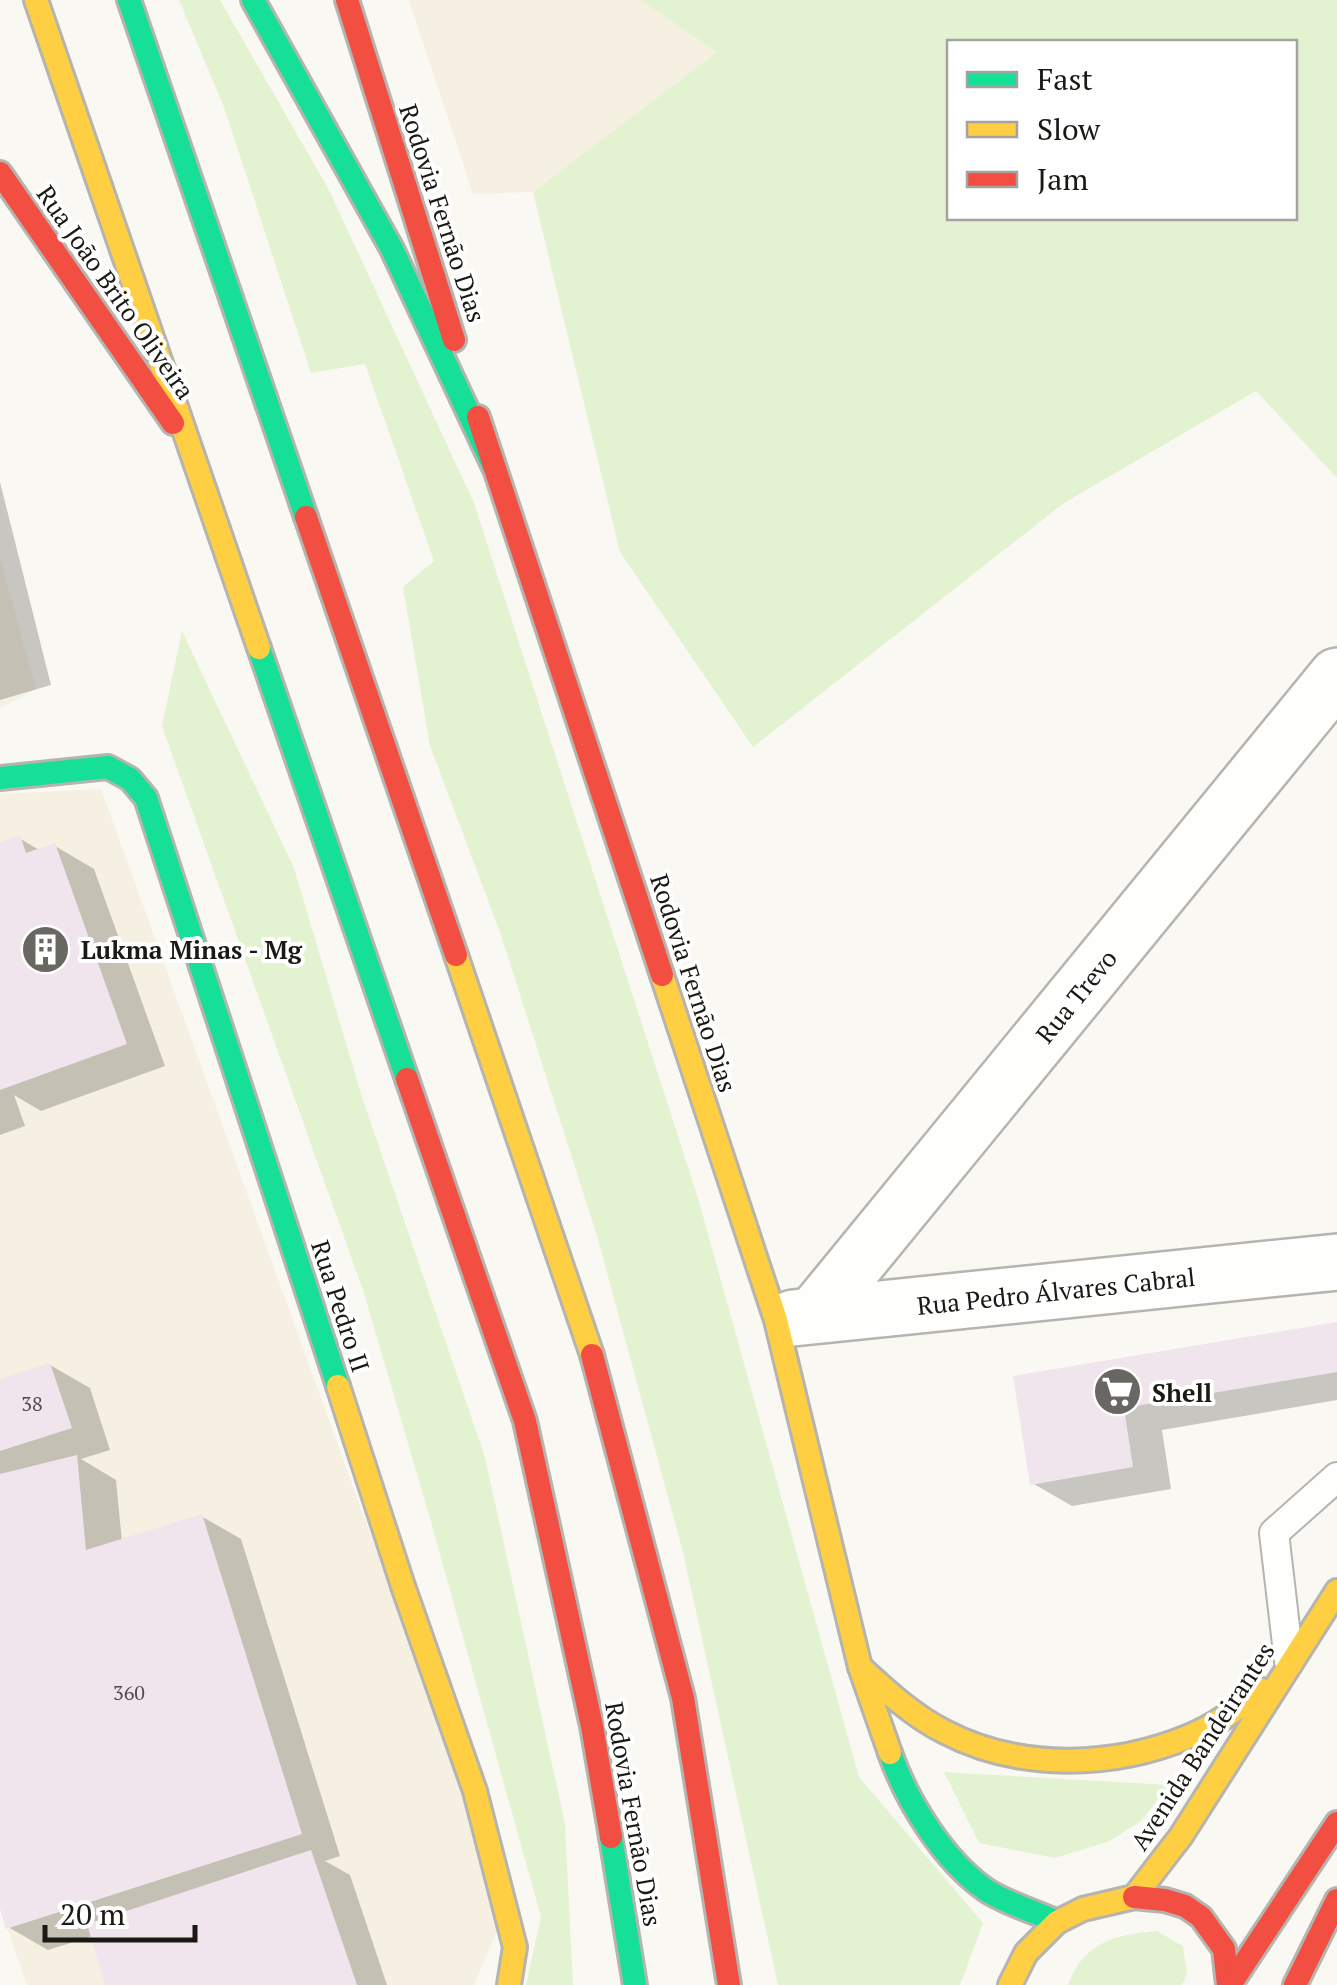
<svg xmlns="http://www.w3.org/2000/svg" width="1337" height="1985" font-family="'PT Serif',serif">
  <style>
    .built { fill: #f5f0e1 }
    .green { fill: #e3f3d1; fill-rule: evenodd }
    .shadow { fill: #0003 }
    .building { fill: #f0e5ec }
    .lines { fill: none; stroke-linecap: round; stroke-linejoin: round }
    .lane-casing { stroke: #b6b4af; stroke-width: 32 }
    .street-casing { stroke: #b6b4af; stroke-width: 60 }
    .fast-casing { stroke: #b6b4af; stroke-width: 28 }
    .slow-casing { stroke: #b6b4af; stroke-width: 28 }
    .jam-casing { stroke: #b6b4af; stroke-width: 28 }
    .lane { stroke: #fefefd; stroke-width: 28 }
    .street { stroke: #fefefd; stroke-width: 55 }
    .fast { stroke: #16e098; stroke-width: 22 }
    .slow { stroke: #ffcf43; stroke-width: 22 }
    .jam { stroke: #f24e42; stroke-width: 22 }
    .labels { text-anchor: middle; dominant-baseline: central; stroke-width: 8; stroke-linejoin: round; paint-order: stroke }
    .number-label { font-size: 20px; fill: #504c4a }
    .street-label { font-size: 25px; fill: #1b1914; stroke: #fff }
    .poi-label { font-size: 25px; font-weight: bold; fill: #1b1914; stroke: #fff; text-anchor: start }
  </style>
  <rect width="100%" height="100%" fill="#faf8f2"/>
  <g class="built">
    <polygon points="409,0 640,0 717,52 533,192 473,194"/>
    <polygon points="0,559 36,689 0,708"/>
    <polygon points="101,789 506,1910 474,1985 27,1985 0,1907 0,794"/>
  </g>
  <g class="green">
    <polygon points="179,0 220,0 329,190 474,503 698,1198 859,1777 983,1923 960,1985 778,1985 683,1552 597,1236 501,935 430,746 403,587 434,561 365,364 311,373 224,107"/>
    <path d="M640,0H1337V478L1256,391L1064,503L753,747L620,552L533,192L717,52ZM949,42H1294V218H949Z"/>
    <polygon points="182,631 294,868 362,1097 485,1457 565,1824 573,1985 526,1985 541,1917 431,1522 364,1293 162,726"/>
    <polygon points="944,1772 1169,1785 1142,1820 1110,1841 1055,1858 979,1843"/>
    <path d="M1157,1931L1183,1946L1187,1974L1182,1985H1068C1083,1942 1117,1934 1157,1931Z"/>
  </g>
  <g class="shadow">
    <polygon points="0,482 51,685 0,700"/>
    <polygon points="19,838 41,851 55,846 94,869 165,1066 41,1111 14,1095 25,1126 0,1135 0,845"/>
    <polygon points="1337,1324 1337,1400 1162,1430 1171,1489 1072,1506 1032,1483 1016,1378"/>
    <polygon points="50,1365 90,1388 110,1450 81,1459 116,1480 122,1542 201,1516 241,1539 340,1856 325,1861 350,1875 387,1985 108,1985 93,1936 48,1950 8,1927 0,1901 0,1382"/>
  </g>
  <g class="building">
    <polygon points="20,835 26,853 55,843 127,1044 0,1090 0,842"/>
    <polygon points="1337,1322 1337,1372 1124,1408 1133,1467 1030,1485 1013,1376"/>
    <polygon points="50,1363 72,1428 0,1451 0,1379"/>
    <polygon points="77,1455 86,1550 202,1514 302,1834 6,1929 0,1909 0,1474"/>
    <polygon points="311,1850 357,1985 105,1985 87,1924"/>
  </g>
  <g class="lines">
    <defs>
      <polyline id="lane" points="1289,1661 1274,1533 1337,1477"/>
      <g id="street">
        <polyline points="814,1315 1337,676"/>
        <polyline points="793,1318 1337,1262"/>
      </g>
      <g id="fast">
        <polyline points="129,0 306,517"/>
        <polyline points="253,0 392,249 493,465"/>
        <polyline points="259,648 407,1079"/>
        <polyline points="0,778 108,767 130,779 146,798 338,1386"/>
        <path d="M890,1753C907,1801 943,1860 986,1890C1005,1903 1036,1912 1057,1922"/>
        <polyline points="611,1837 635,1985"/>
      </g>
      <g id="slow">
        <polyline points="36,0 259,648"/>
        <polyline points="456,955 592,1355"/>
        <polyline points="662,975 776,1320 860,1667 890,1753"/>
        <polyline points="338,1386 403,1586 475,1791 515,1947 509,1985"/>
        <path d="M860,1667C886,1691 913,1716 945,1732C1020,1771 1114,1768 1190,1736C1217,1725 1239,1707 1261,1690"/>
        <polyline points="1010,1985 1026,1953 1057,1922 1083,1909 1134,1897 1181,1836 1337,1591"/>
      </g>
      <g id="jam">
        <polyline points="347,0 454,340"/>
        <polyline points="0,173 173,423"/>
        <polyline points="478,417 662,975"/>
        <polyline points="306,517 456,955"/>
        <polyline points="407,1079 525,1421 592,1726 611,1837"/>
        <polyline points="592,1355 683,1698 729,1985"/>
        <polyline points="1134,1897 1165,1900 1185,1906 1201,1917 1224,1949 1228,1985"/>
        <polyline points="1230,1985 1337,1823"/>
        <polyline points="1295,1985 1337,1900"/>
      </g>
    </defs>
    <use href="#lane" class="lane-casing"/>
    <use href="#street" class="street-casing"/>
    <use href="#fast" class="fast-casing"/>
    <use href="#slow" class="slow-casing"/>
    <use href="#jam" class="jam-casing"/>
    <use href="#lane" class="lane"/>
    <use href="#street" class="street"/>
    <use href="#fast" class="fast"/>
    <use href="#slow" class="slow"/>
    <use href="#jam" class="jam"/>
  </g>
  <defs>
    <symbol id="building-disc" viewBox="-11 -11 22 22"><circle r="9.5" fill="#696762" stroke="#fff"/><path d="M-4-6H4V6H1V3H-1V6H-4ZM-2.5-4.3h1.7v1.8h-1.7ZM.8-4.3h1.7v1.8H.8ZM-2.5-1h1.7V.8h-1.7ZM.8-1h1.7V.8H.8Z" fill="#fff"/></symbol>
    <symbol id="supermarket-disc" viewBox="-11 -11 22 22"><circle r="9.5" fill="#696762" stroke="#fff"/><path d="M-6-5.5h2.5l.6 2H6L4.5 2H-2.5L-4.4-4H-6ZM-1.5 3.2a1.3 1.3 0 1 0 .1 0ZM3 3.2a1.3 1.3 0 1 0 .1 0Z" fill="#fff"/></symbol>
  </defs>
  <g fill-rule="evenodd">
    <use href="#building-disc" x="18" y="922" width="55" height="55"/>
    <use href="#supermarket-disc" x="1090" y="1364" width="55" height="55"/>
  </g>
  <g class="labels">
    <g class="number-label">
      <text x="32" y="1403">38</text>
      <text x="129" y="1692">360</text>
    </g>
    <g class="street-label">
      <text transform="translate(443 213) rotate(72)">Rodovia Fernão Dias</text>
      <text transform="translate(116 292) rotate(55)">Rua João Brito Oliveira</text>
      <text transform="translate(694 983) rotate(72)">Rodovia Fernão Dias</text>
      <text transform="translate(1076 996) rotate(-51)">Rua Trevo</text>
      <text transform="translate(1056 1291) rotate(-6)">Rua Pedro Álvares Cabral</text>
      <text transform="translate(341 1306) rotate(72)">Rua Pedro II</text>
      <text transform="translate(1202 1746) rotate(-57)">Avenida Bandeirantes</text>
      <text transform="translate(634 1814) rotate(80)">Rodovia Fernão Dias</text>
    </g>
    <g class="poi-label">
      <text x="81" y="949">Lukma Minas - Mg</text>
      <text x="1152" y="1392">Shell</text>
    </g>
  </g>
  <rect x="947" y="40" width="350" height="180" fill="#ffffff" stroke="#a4a3a1" stroke-width="2.5"/>
  <rect x="967" y="72" width="50" height="15" fill="#16e098" stroke="#a4a3a1" stroke-width="2.5"/>
  <text x="1037" y="90" font-size="30" fill="#1b1914">Fast</text>
  <rect x="967" y="122" width="50" height="15" fill="#ffcf43" stroke="#a4a3a1" stroke-width="2.5"/>
  <text x="1037" y="140" font-size="30" fill="#1b1914">Slow</text>
  <rect x="967" y="172" width="50" height="15" fill="#f24e42" stroke="#a4a3a1" stroke-width="2.5"/>
  <text x="1037" y="190" font-size="30" fill="#1b1914">Jam</text>
  <path d="M45 1925v15h150v-15" fill="none" stroke="#1b1914" stroke-width="5"/>
  <text x="60" y="1925" font-size="30" fill="#1b1914" stroke="#ffffff" stroke-width="8" paint-order="stroke">20 m</text>
</svg>
